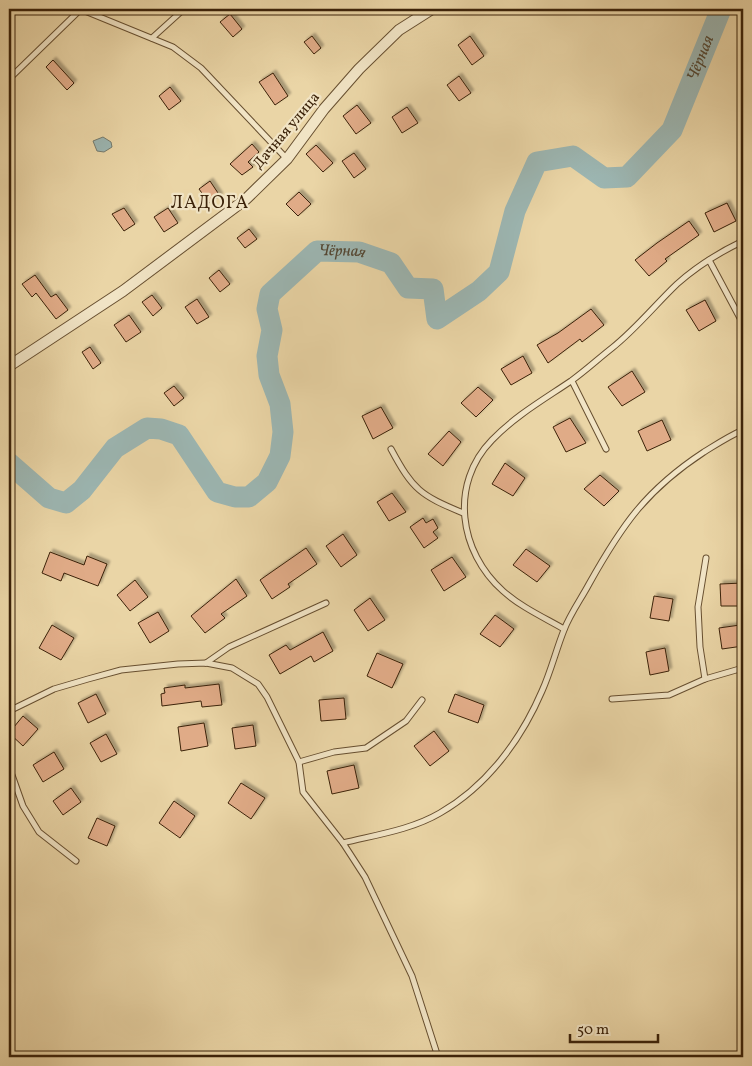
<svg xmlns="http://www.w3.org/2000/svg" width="752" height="1066" font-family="Vollkorn,serif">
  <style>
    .water { fill: #9cb6b2; stroke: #757b6e }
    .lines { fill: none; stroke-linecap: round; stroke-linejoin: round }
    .river { stroke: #9cb6b2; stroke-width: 21 }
    .building { fill: #e0ab87; stroke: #3b2209; filter: url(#shadow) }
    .lane-casing { stroke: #674f30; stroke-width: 7 }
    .street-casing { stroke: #674f30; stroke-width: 12 }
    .lane { stroke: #f1e4c5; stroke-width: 5 }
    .street { stroke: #f1e4c5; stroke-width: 10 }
    .labels { text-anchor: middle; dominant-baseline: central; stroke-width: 4.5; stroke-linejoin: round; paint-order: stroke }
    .street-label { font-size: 15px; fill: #3b2209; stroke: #f1e4c5 }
    .water-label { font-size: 16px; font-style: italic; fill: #534733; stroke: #f1e4c5 }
    .quarter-label { font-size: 18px; letter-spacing: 1px; fill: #3b2209; stroke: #f1e4c5 }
  </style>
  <defs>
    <filter id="shadow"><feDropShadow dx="3" dy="-3" stdDeviation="1" flood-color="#0004"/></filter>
  </defs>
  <rect width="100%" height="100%" fill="#ead5a6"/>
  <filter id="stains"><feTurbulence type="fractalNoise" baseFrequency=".004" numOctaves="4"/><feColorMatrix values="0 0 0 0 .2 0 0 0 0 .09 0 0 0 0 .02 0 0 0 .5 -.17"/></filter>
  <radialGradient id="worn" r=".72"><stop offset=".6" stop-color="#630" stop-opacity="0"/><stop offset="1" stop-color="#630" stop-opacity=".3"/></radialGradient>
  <polygon class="water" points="103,137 111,142 112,147 104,152 97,151 93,141"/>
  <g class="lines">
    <path class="river" id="s1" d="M9,463L49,498L66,503L82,490L115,448L147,428L161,429L179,435L217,492L235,497H249L267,482L280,456L283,432L280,404L269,375L267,356L272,330L267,309L270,294L317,251L359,252L391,263L408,288L433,289L437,319L479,291L499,272L515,211L537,162L573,156L604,178L627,177L672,130L721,9"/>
  </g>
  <g class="building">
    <polygon points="230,14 242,29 233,37 220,22"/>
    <polygon points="312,36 321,48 314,54 304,42"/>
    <polygon points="470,36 484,56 472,65 458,45"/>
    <polygon points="53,60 74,83 67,90 46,67"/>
    <polygon points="273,73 288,96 275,105 259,82"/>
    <polygon points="459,76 471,93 459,101 447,85"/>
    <polygon points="170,87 181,101 169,110 159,96"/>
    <polygon points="357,105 371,123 356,134 343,116"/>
    <polygon points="407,107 418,123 402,133 392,117"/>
    <polygon points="252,144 259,152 248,162 253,167 242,175 230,164"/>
    <polygon points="316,145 333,163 323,172 306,154"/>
    <polygon points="354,153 366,169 354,178 342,161"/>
    <polygon points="210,181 220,196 209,203 199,189"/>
    <polygon points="299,192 311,204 298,216 286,204"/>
    <polygon points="727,203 736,221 714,232 705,213"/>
    <polygon points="124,208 135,224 124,231 112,214"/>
    <polygon points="168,208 178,223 164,232 154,217"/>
    <polygon points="689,221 699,235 665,259 667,261 649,276 635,260 657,243"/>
    <polygon points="249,229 257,239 245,248 237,238"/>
    <polygon points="219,270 230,284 220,292 209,278"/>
    <polygon points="35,275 51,297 56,294 68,310 56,319 36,293 32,297 22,284"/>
    <polygon points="152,295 162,308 153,316 142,302"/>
    <polygon points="197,299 209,317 197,324 185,307"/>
    <polygon points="705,300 716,321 699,331 686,310"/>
    <polygon points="591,309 604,325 582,342 580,339 548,363 537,345 558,333"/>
    <polygon points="129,315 141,332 126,342 114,325"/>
    <polygon points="90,347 101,363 93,369 82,352"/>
    <polygon points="523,356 532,373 511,385 501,369"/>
    <polygon points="632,371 645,392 622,406 608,387"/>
    <polygon points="174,386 184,398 174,406 164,393"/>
    <polygon points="478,387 493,400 476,417 461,403"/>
    <polygon points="381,407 393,428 373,439 362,416"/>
    <polygon points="570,418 586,443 566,452 553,427"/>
    <polygon points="662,420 671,440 647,451 638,431"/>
    <polygon points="449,431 461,442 443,466 428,454"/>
    <polygon points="505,463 525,478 513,496 492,484"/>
    <polygon points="600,475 619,491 604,506 584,489"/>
    <polygon points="392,493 406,512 389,521 377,502"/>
    <polygon points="423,518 426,523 433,519 438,528 433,532 438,538 424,548 410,527"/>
    <polygon points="343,534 357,555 341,567 326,546"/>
    <polygon points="306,548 317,564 288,584 290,587 272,599 260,580"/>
    <polygon points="526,549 550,566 537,582 513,565"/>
    <polygon points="50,552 84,565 87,556 107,564 98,586 64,573 61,581 42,573"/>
    <polygon points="452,557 466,577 444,591 431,570"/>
    <polygon points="236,579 247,596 221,614 225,618 205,633 191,616"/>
    <polygon points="135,580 148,597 130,611 117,595"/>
    <polygon points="743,583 743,594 739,594 739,606 721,606 720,584"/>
    <polygon points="654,596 673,599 669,621 650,618"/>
    <polygon points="370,598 385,620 368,631 354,610"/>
    <polygon points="158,612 169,631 150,643 138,623"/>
    <polygon points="495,615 514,629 500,647 480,634"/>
    <polygon points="52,625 74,638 61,660 39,648"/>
    <polygon points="740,625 743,646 722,649 719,628"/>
    <polygon points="323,632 333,651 314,662 311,656 280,674 269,655 286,645 290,650"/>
    <polygon points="665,648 669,671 650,675 646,652"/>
    <polygon points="377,653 403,664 392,688 367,676"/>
    <polygon points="219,684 222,705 202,707 201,701 162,706 161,694 165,693 164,688 185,685 185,688"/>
    <polygon points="96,694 106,714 88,723 78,703"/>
    <polygon points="455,694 484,705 478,723 448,712"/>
    <polygon points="344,698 346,719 321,721 319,700"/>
    <polygon points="23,716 38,729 23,746 9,733"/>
    <polygon points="204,723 208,746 181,751 178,727"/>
    <polygon points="253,725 256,746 235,749 232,728"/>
    <polygon points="434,731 449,751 430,766 414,746"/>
    <polygon points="106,734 117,754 101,762 90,743"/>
    <polygon points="54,752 64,769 43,782 33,765"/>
    <polygon points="354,765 359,788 332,794 327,771"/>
    <polygon points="241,783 265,798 251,819 228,803"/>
    <polygon points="71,788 81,802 63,815 53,801"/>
    <polygon points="174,801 195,816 180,838 159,823"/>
    <polygon points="97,818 115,826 107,846 88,838"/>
  </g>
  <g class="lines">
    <defs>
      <g id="lane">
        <polyline points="80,9 173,47 201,68 287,159"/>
        <polyline points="152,38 184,9"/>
        <polyline points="9,79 81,9"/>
        <polyline points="709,260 740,318 743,320"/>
        <polyline points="572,381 606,449"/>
        <path d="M391,449C413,490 420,495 463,513"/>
        <path d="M564,629C543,617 521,607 503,591C459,552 449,484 492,440C515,416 543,400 571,381C585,371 598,359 612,348C636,329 655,305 677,284C696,267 720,252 743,241"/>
        <polyline points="206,663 229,647 326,603"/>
        <polyline points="705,679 700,647 698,607 706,558"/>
        <polyline points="612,699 669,695 705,679 743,668"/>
        <polyline points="9,711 54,689 88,679 121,670 178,664 206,663 232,668 258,684 267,697 299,762 303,792 343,843 365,877 412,976 438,1057"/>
        <polyline points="299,762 334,752 366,748 406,721 422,700"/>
        <polyline points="9,771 12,775 23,806 39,832 76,861"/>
        <path d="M343,843C375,835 411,830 440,813C487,786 521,740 542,691C551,671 556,650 564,630C570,614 581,599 589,584C622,525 646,490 704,452C717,444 729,436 743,430"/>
        <polyline points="740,1057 743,1056"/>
      </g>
      <polyline id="street" points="9,366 123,291 246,199 287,159 324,109 359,69 399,30 432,9"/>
    </defs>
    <use href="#lane" class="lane-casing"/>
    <use href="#street" class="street-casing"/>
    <use href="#lane" class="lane"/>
    <use href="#street" class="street"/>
  </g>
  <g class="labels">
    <g class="street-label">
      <text transform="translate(287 131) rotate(-50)">Дачная улица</text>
    </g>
    <g class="water-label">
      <text stroke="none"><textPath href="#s1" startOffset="1195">Чёрная</textPath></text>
      <text stroke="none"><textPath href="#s1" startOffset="624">Чёрная</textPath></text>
    </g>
    <g class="quarter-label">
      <text x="210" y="203">ЛАДОГА</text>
    </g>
  </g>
  <rect width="752" height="1066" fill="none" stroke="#ead5a6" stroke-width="30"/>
  <rect x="10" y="10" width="732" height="1046" fill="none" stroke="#3b2209" stroke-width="2.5"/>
  <rect x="15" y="15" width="722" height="1036" fill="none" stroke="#3b2209"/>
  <path d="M570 1034v8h88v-8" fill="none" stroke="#3b2209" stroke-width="2.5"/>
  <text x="577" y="1034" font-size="15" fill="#3b2209" stroke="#f1e4c5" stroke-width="4" paint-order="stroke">50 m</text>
  <rect width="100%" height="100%" filter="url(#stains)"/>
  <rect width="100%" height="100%" fill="url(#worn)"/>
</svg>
